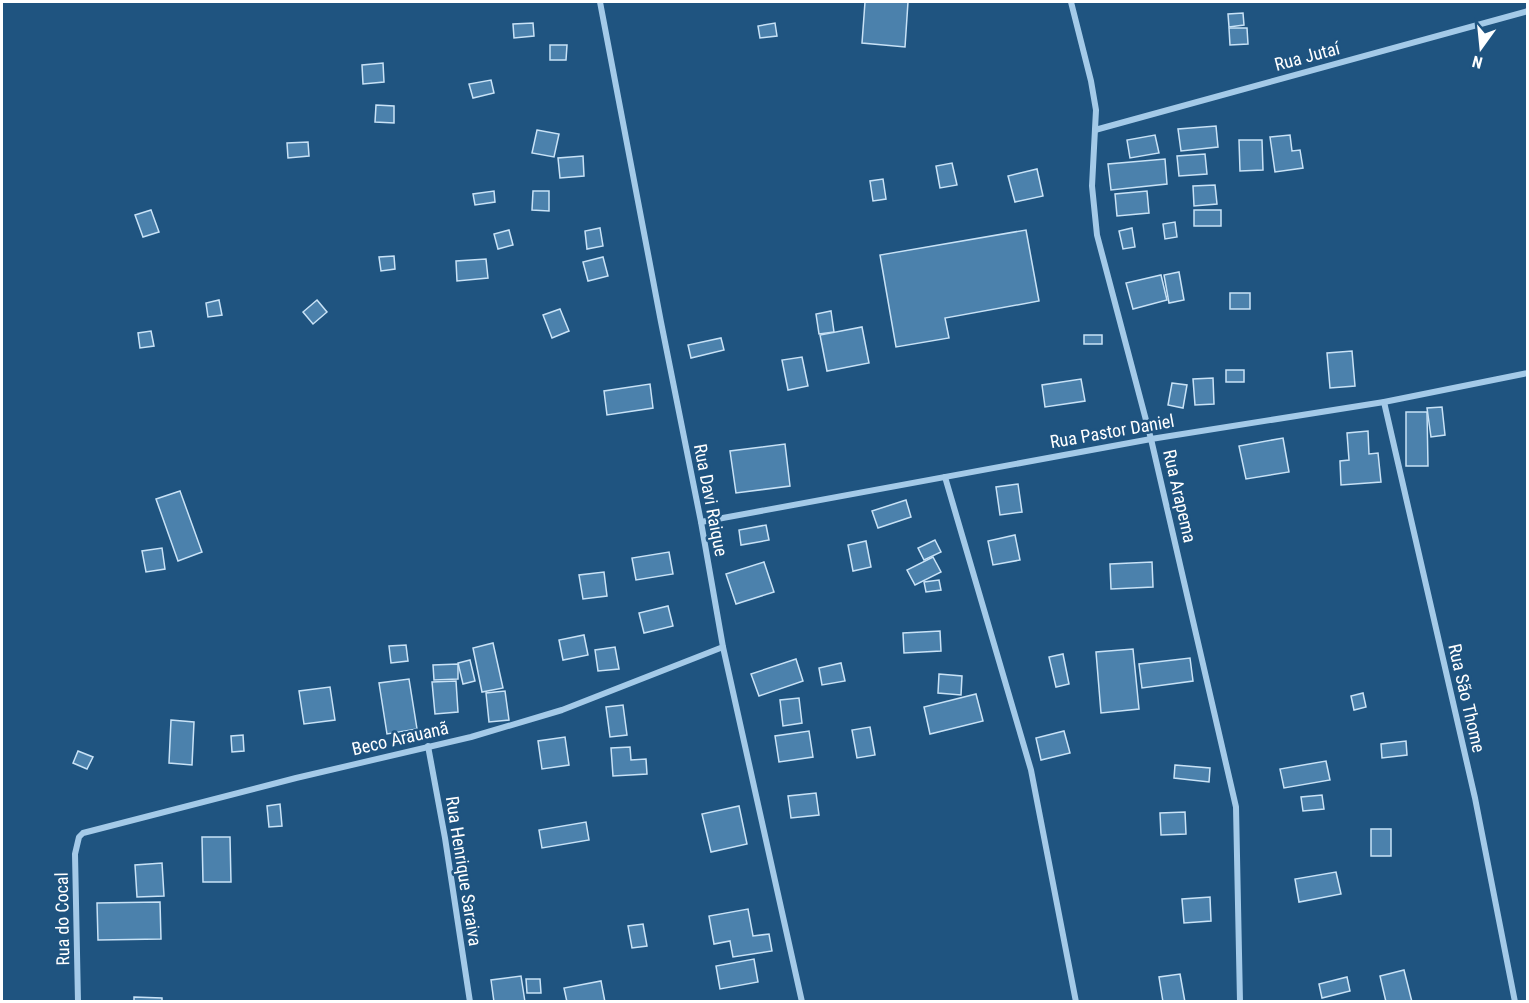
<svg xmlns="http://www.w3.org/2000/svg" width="1529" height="1003" font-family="'Roboto Condensed',sans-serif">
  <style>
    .building { fill: #4b81ac; stroke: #c8e2f6; stroke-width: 1.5 }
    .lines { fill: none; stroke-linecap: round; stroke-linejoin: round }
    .street { stroke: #a4cae8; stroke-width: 6 }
    .labels { text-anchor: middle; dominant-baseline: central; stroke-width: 5; stroke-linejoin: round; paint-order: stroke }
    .street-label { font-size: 18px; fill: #fff; stroke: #1f5480 }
  </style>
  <rect width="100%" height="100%" fill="#1f5480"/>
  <g class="building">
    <polygon points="865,2 908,2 905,47 862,43"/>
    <polygon points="1243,13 1244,25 1229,27 1228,14"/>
    <polygon points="533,23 534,36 514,38 513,24"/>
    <polygon points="775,23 777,36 760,38 758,26"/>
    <polygon points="1229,28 1247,28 1248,44 1230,45"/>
    <polygon points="550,45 567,45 566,60 550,60"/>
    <polygon points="383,63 384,82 363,84 362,65"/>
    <polygon points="491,80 494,93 473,98 469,84"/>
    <polygon points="376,105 394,106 394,123 375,122"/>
    <polygon points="1216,126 1218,147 1181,151 1178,129"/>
    <polygon points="537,130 559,134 554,157 532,153"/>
    <polygon points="1155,135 1159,153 1130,158 1127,140"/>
    <polygon points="1290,135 1292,151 1300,150 1303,168 1275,172 1270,137"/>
    <polygon points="1239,140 1262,140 1263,170 1240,171"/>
    <polygon points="308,142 309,156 288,158 287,143"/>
    <polygon points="1205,154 1207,174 1179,176 1177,156"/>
    <polygon points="583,156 584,176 560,178 558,158"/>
    <polygon points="1165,159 1167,184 1111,190 1108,164"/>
    <polygon points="952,163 957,185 940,188 936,166"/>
    <polygon points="1037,169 1043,196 1015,202 1008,176"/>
    <polygon points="883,179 886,199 873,201 870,181"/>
    <polygon points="1215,185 1217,204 1194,206 1193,186"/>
    <polygon points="494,191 495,202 475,205 473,194"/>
    <polygon points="533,191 549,191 549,211 532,210"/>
    <polygon points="1147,191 1149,213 1117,216 1115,194"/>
    <polygon points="151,210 159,232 143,237 135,215"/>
    <rect x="1194" y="210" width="27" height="16"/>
    <polygon points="1175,222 1177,237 1165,239 1163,224"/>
    <polygon points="600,228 603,246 587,249 585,231"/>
    <polygon points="1132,228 1135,247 1123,249 1119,231"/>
    <polygon points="509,230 513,245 498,249 494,234"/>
    <polygon points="1026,230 1039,301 945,318 949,338 896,347 880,255"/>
    <polygon points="394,256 395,269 381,271 379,257"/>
    <polygon points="603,257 608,276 588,281 583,262"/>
    <polygon points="486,259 488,278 457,281 456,261"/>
    <polygon points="1179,272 1184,300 1169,303 1164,275"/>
    <polygon points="1161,275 1167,300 1133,309 1126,283"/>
    <rect x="1230" y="293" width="20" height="16"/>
    <polygon points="219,300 222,315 208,317 206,303"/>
    <polygon points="317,300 327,312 313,324 303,312"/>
    <polygon points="560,309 569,331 552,338 543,315"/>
    <polygon points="831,311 834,332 819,334 816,314"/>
    <polygon points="862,327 869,363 827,371 820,335"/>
    <polygon points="151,331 154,346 140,348 138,333"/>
    <rect x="1084" y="335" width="18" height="9"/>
    <polygon points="721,338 724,350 691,358 688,345"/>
    <polygon points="1352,351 1355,386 1330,388 1327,353"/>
    <polygon points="802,357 808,386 788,390 782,360"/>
    <rect x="1226" y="370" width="18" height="12"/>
    <polygon points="1213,378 1214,404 1195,405 1193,379"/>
    <polygon points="1081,379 1085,401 1045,407 1042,385"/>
    <polygon points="1172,383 1187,385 1183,408 1168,405"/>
    <polygon points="650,384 653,408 607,415 604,391"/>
    <polygon points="1442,407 1445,435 1431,437 1427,408"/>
    <polygon points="1406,412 1427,412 1428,466 1406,466"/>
    <polygon points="1368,431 1369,454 1378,453 1381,482 1341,485 1340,461 1349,460 1347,433"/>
    <polygon points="1283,438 1289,472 1246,479 1239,446"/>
    <polygon points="785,444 790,486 736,493 730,451"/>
    <polygon points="1018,484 1022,512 1000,515 996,487"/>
    <polygon points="180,491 202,552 178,561 156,499"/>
    <polygon points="906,500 911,517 878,528 872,511"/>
    <polygon points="766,525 769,540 741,545 739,530"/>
    <polygon points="1015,535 1020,560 993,565 988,541"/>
    <polygon points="935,540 941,552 924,560 918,548"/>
    <polygon points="866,541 871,567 853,571 848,545"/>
    <polygon points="162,548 165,569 146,572 142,551"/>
    <polygon points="669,552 673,574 636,580 632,558"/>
    <polygon points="933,557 941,572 915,585 907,570"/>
    <polygon points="764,562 774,592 736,604 726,574"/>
    <polygon points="1152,562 1153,587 1111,589 1110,564"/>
    <polygon points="604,572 607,596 583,599 579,575"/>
    <polygon points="939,580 941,590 926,592 924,582"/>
    <polygon points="668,606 673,626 644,633 639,613"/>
    <polygon points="940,631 941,651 904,653 903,633"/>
    <polygon points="584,635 588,655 563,660 559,640"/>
    <polygon points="493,643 503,688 482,692 473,648"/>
    <polygon points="406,645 408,661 391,663 389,646"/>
    <polygon points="615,647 619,669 598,671 595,650"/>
    <polygon points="1133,649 1139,709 1101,713 1096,652"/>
    <polygon points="1063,654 1069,684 1056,687 1049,657"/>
    <polygon points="1190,658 1193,681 1142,688 1139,664"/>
    <polygon points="796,659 803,681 759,696 751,674"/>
    <polygon points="470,660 475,681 463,684 458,663"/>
    <polygon points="841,663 845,681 822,685 819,668"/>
    <polygon points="458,664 458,679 434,680 433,665"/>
    <polygon points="939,674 962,676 961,695 938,693"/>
    <polygon points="409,679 417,729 387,734 379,683"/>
    <polygon points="456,681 458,712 435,714 432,682"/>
    <polygon points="330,687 335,720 304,724 299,691"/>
    <polygon points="505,691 509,720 489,722 486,693"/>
    <polygon points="1363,693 1366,707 1354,710 1351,696"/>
    <polygon points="976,694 983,721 930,734 924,707"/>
    <polygon points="799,698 802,723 783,726 780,700"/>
    <polygon points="623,705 627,735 610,737 606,707"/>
    <polygon points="171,720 194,722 192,765 169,763"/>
    <polygon points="870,727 875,755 857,758 852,730"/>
    <polygon points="809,731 813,757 779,762 775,736"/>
    <polygon points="1064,731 1070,753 1041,760 1036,738"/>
    <polygon points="243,735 244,751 232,752 231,736"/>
    <polygon points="565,737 569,765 542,769 538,741"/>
    <polygon points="1406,741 1407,755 1382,758 1381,744"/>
    <polygon points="630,747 631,760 646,759 647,774 613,776 611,748"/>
    <polygon points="78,751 93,757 87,769 73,763"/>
    <polygon points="1326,761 1330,780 1284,788 1280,769"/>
    <polygon points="1175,765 1210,768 1209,782 1174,778"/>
    <polygon points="816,793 819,815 791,818 788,796"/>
    <polygon points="1322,795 1324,809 1303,811 1301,797"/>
    <polygon points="280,804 282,826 269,827 267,806"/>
    <polygon points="739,806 747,844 711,852 702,814"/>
    <polygon points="1185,812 1186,834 1161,835 1160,813"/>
    <polygon points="586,822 589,840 542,848 539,830"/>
    <rect x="1371" y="829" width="20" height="27"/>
    <polygon points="202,837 230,837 231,882 203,882"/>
    <polygon points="162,863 164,896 137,897 135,865"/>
    <polygon points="1336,872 1341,894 1299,902 1295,879"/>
    <polygon points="1210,897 1211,921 1184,923 1182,899"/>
    <polygon points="160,902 161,939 98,940 97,903"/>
    <polygon points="748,909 753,936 769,934 772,951 733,957 730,941 714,944 709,916"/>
    <polygon points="643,924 647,946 632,948 628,926"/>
    <polygon points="754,959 758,982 720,989 716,966"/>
    <polygon points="1404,970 1412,1002 1386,1002 1380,976"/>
    <polygon points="1180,974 1185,1002 1163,1002 1159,977"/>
    <polygon points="521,976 525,1002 494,1002 491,980"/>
    <polygon points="1347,977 1350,991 1322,998 1319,984"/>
    <polygon points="526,979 540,979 541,993 527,993"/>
    <polygon points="601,981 605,1002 567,1002 564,988"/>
    <polygon points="134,997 162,998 162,1002 134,1002"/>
  </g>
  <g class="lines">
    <g class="street">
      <polyline points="600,2 661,322 701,522 723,647 802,1002"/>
      <polyline points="1071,2 1091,81 1096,110 1092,186 1097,235 1151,439 1236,807 1240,1002"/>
      <polyline points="1095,130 1528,11"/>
      <polyline points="1384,402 1475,798 1515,1002"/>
      <polyline points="945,477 1031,770 1076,1002"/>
      <polyline points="701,522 1151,439 1384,402 1528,373"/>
      <polyline points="428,746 445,838 470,1002"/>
      <polyline points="78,1002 75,854 79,837 83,833 296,778 471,737 562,710 723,647"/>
    </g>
  </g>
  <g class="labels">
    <g class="street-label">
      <text transform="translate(1307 56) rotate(-15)">Rua Jutaí</text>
      <text transform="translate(1112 431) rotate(-10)">Rua Pastor Daniel</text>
      <text transform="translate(1180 496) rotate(77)">Rua Arapema</text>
      <text transform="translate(711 500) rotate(79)">Rua Davi Raique</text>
      <text transform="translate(1467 698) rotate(77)">Rua São Thome</text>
      <text transform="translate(400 738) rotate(-13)">Beco Arauanã</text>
      <text transform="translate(464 871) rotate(81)">Rua Henrique Saraiva</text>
      <text transform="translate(62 919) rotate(-91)">Rua do Cocal</text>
    </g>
  </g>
  <rect width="1529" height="1003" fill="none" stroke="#ffffff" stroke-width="6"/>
  <g transform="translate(1481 48) rotate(195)" stroke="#1f5480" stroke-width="4.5" paint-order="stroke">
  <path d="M0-4.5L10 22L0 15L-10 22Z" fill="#ffffff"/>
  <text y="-9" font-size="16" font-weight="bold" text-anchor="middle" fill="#ffffff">N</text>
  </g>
</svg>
